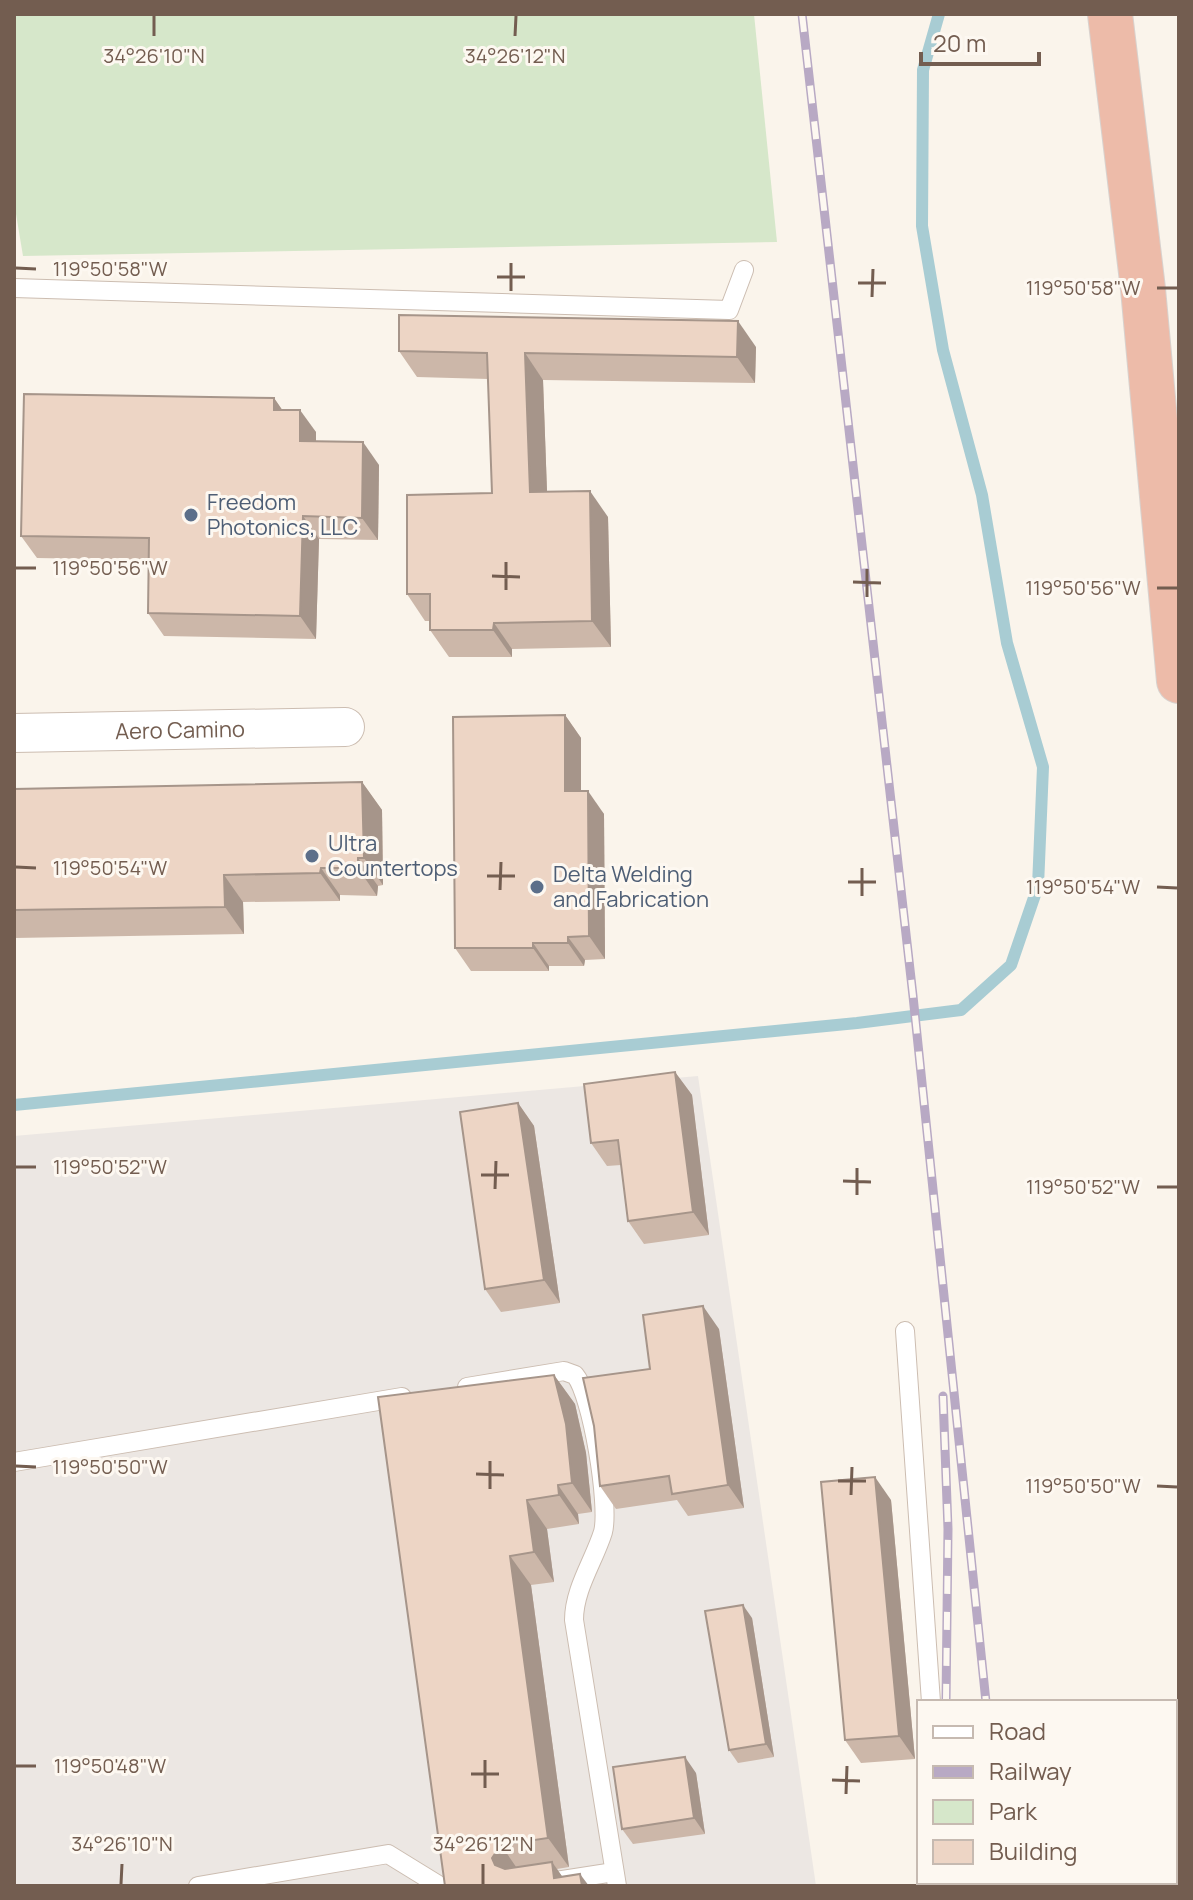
<svg xmlns="http://www.w3.org/2000/svg" width="1193" height="1900" font-family="Manrope,sans-serif">
  <style>
    .industrial { fill: #ece7e3 }
    .green { fill: #d6e7ca }
    .lines { fill: none; stroke-linecap: round; stroke-linejoin: round }
    .stream { stroke: #a8ccd3; stroke-width: 12 }
    .lane-casing { stroke: #ccbdb1; stroke-width: 20 }
    .street-casing { stroke: #ccbdb1; stroke-width: 40 }
    .highway-casing { stroke: #d8d2ce; stroke-width: 46 }
    .lane { stroke: #fff; stroke-width: 18 }
    .street { stroke: #fff; stroke-width: 38 }
    .highway { stroke: #edbba9; stroke-width: 44 }
    .rail-casing { stroke: #b8a9c4; stroke-width: 9 }
    .rail { stroke: #fdf8f1; stroke-width: 6; stroke-dasharray: 18; stroke-linecap: butt }
    .wall { fill: #ccb7a9 }
    .shaded-wall { fill: #a6958a }
    .building { fill: #edd5c5; stroke: #a6958a; stroke-width: 2 }
    .ticks { fill: none; stroke: #735d50; stroke-width: 3 }
    .service-dot { fill: #5c6f8a; stroke: #fdf8f1; stroke-width: 3 }
    .labels { text-anchor: middle; dominant-baseline: central; stroke-width: 6; stroke-linejoin: round; paint-order: stroke }
    .service-label { font-size: 22px; fill: #4e5e75; stroke: #fdf8f1; text-anchor: start }
    .street-label { font-size: 22px; fill: #735d50; stroke: #fdf8f1 }
    .ticks-label { font-size: 20px; text-anchor: middle; fill: #735d50; stroke: #fdf8f1; stroke-width: 6; stroke-linejoin: round; paint-order: stroke }
  </style>
  <rect width="100%" height="100%" fill="#faf4eb"/>
  <polygon class="industrial" points="698,1076 816,1886 14,1886 14,1136"/>
  <polygon class="green" points="14,14 754,14 777,242 23,256 14,202"/>
  <g class="lines">
    <polyline class="stream" points="14,1105 857,1023 961,1010 1011,965 1038,886 1043,767 1007,643 982,495 943,350 922,226 923,70 939,14"/>
    <defs>
      <g id="lane">
        <polyline points="14,288 729,310 744,270"/>
        <polyline points="905,1331 931,1702"/>
        <path d="M467,1387L564,1371L575,1375C592,1395 610,1506 603,1532C594,1561 574,1589 574,1620L617,1886"/>
        <polyline points="14,1462 402,1397"/>
        <polyline points="944,1882 944,1886"/>
        <polyline points="198,1886 388,1854 440,1886"/>
        <polyline points="524,1886 614,1872"/>
      </g>
      <g id="street">
        <path id="s1" d="M14,733L345,727"/>
      </g>
      <polyline id="highway" points="1110,14 1143,289 1179,681"/>
    </defs>
    <use href="#lane" class="lane-casing"/>
    <use href="#street" class="street-casing"/>
    <use href="#highway" class="highway-casing"/>
    <use href="#lane" class="lane"/>
    <use href="#street" class="street"/>
    <use href="#highway" class="highway"/>
    <defs>
      <g id="rail">
        <polyline points="802,14 913,996 986,1702"/>
        <polyline points="943,1396 948,1529 946,1702"/>
        <polyline points="962,1882 963,1886"/>
        <polyline points="1004,1882 1005,1886"/>
      </g>
    </defs>
    <use href="#rail" class="rail-casing"/>
    <use href="#rail" class="rail"/>
  </g>
  <g class="wall">
    <polygon points="756,347 755,383 543,380 547,492 608,517 611,647 512,649 512,657 449,657 430,630 430,621 425,621 407,594 492,493 488,379 417,377 399,351"/>
    <polygon points="274,398 282,410 316,432 316,441 379,465 378,540 319,539 316,639 164,636 148,613 149,560 37,558 21,536"/>
    <polygon points="565,715 581,738 581,791 604,814 605,959 585,960 584,966 549,966 549,971 471,971 455,948"/>
    <polygon points="362,782 382,810 383,885 378,886 377,896 340,895 340,901 243,902 244,934 14,938 14,789"/>
    <polygon points="675,1072 692,1095 709,1235 644,1244 628,1221 621,1165 607,1166 591,1143"/>
    <polygon points="518,1103 534,1126 560,1303 501,1312 485,1289"/>
    <polygon points="719,1329 744,1508 688,1516 677,1500 616,1509 600,1486 650,1369"/>
    <polygon points="554,1375 575,1404 586,1453 592,1512 578,1514 579,1524 547,1529 554,1582 531,1585 569,1867 557,1869 562,1877 445,1886 378,1397"/>
    <polygon points="891,1500 915,1759 861,1763 845,1740"/>
    <polygon points="752,1618 774,1757 738,1763 729,1750"/>
    <polygon points="696,1773 705,1834 633,1844 622,1829"/>
  </g>
  <g class="shaded-wall">
    <polygon points="738,321 756,347 755,383 737,357"/>
    <polygon points="525,353 543,380 548,519 530,492"/>
    <polygon points="274,398 290,421 274,410"/>
    <polygon points="300,410 316,432 316,463 300,441"/>
    <polygon points="363,442 379,465 378,540 362,518"/>
    <polygon points="590,491 608,517 611,647 592,621"/>
    <polygon points="303,516 319,539 316,639 300,616"/>
    <polygon points="494,623 512,649 512,657 493,630"/>
    <polygon points="565,715 581,738 581,814 565,791"/>
    <polygon points="362,782 382,810 383,885 364,858"/>
    <polygon points="588,791 604,814 605,959 589,936"/>
    <polygon points="358,858 378,886 377,896 358,868"/>
    <polygon points="321,868 340,895 340,901 320,873"/>
    <polygon points="224,875 243,902 244,934 225,907"/>
    <polygon points="568,937 585,960 584,966 568,943"/>
    <polygon points="533,943 549,966 549,971 533,948"/>
    <polygon points="675,1072 692,1095 709,1235 693,1212"/>
    <polygon points="518,1103 534,1126 560,1303 544,1280"/>
    <polygon points="703,1306 719,1329 744,1508 728,1485"/>
    <polygon points="554,1375 575,1404 586,1453 592,1512 572,1483"/>
    <polygon points="875,1477 891,1500 915,1759 899,1736"/>
    <polygon points="558,1485 578,1514 579,1524 559,1495"/>
    <polygon points="527,1500 547,1529 554,1582 534,1552"/>
    <polygon points="510,1556 531,1585 569,1867 548,1838"/>
    <polygon points="743,1605 752,1618 774,1757 766,1744"/>
    <polygon points="685,1757 696,1773 705,1834 694,1818"/>
    <polygon points="501,1845 521,1874 495,1865 492,1858"/>
    <polygon points="552,1862 569,1886 554,1878"/>
    <polygon points="580,1874 589,1886 582,1886"/>
  </g>
  <g class="building">
    <polygon points="399,315 738,321 737,357 525,353 530,492 590,491 592,621 494,623 493,630 430,630 430,594 407,594 407,495 492,493 487,353 399,351"/>
    <polygon points="24,394 274,398 274,410 300,410 300,441 363,442 362,518 303,516 300,616 148,613 149,538 21,536"/>
    <polygon points="565,715 565,791 588,791 589,936 568,937 568,943 533,943 533,948 455,948 453,717"/>
    <polygon points="362,782 364,858 358,858 358,868 321,868 320,873 224,875 225,907 14,910 14,789"/>
    <polygon points="675,1072 693,1212 628,1221 618,1140 591,1143 584,1084"/>
    <polygon points="518,1103 544,1280 485,1289 460,1112"/>
    <polygon points="703,1306 728,1485 672,1494 669,1476 600,1486 594,1426 583,1378 650,1369 643,1315"/>
    <polygon points="554,1375 566,1424 572,1483 558,1485 559,1495 527,1500 534,1552 510,1556 548,1838 501,1845 492,1858 495,1865 505,1869 552,1862 554,1878 580,1874 582,1886 445,1886 378,1397"/>
    <polygon points="875,1477 899,1736 845,1740 821,1482"/>
    <polygon points="743,1605 766,1744 729,1750 705,1611"/>
    <polygon points="685,1757 694,1818 622,1829 613,1767"/>
  </g>
  <path class="ticks" d="M154,36V16M515,36L516,16M16,268L36,269M497,277H525M858,283H886M1157,288H1177M511,291V263M872,297L873,269M16,568H36M492,576L520,577M853,582L881,583M1157,588H1177M506,590V562M867,597V569M16,867L36,868M487,876H515M848,882H876M1157,887L1177,888M500,890L501,862M862,896V868M16,1167H36M481,1175H509M843,1181L871,1182M1157,1187H1177M495,1189L496,1161M857,1195V1168M16,1466L36,1467M476,1474L504,1475M838,1481H866M1157,1486L1177,1487M490,1489V1461M851,1495L852,1467M16,1766H36M471,1774H499M832,1780L860,1781M485,1788V1760M846,1794L847,1766M121,1884L122,1864M483,1884V1864"/>
  <g class="service-dot">
    <circle cx="191" cy="515" r="8"/>
    <circle cx="312" cy="856" r="8"/>
    <circle cx="537" cy="887" r="8"/>
  </g>
  <g class="labels">
    <g class="service-label">
      <text x="207" y="502">Freedom<tspan x="207" dy="25">Photonics, LLC</tspan></text>
      <text x="328" y="843">Ultra<tspan x="328" dy="25">Countertops</tspan></text>
      <text x="553" y="874">Delta Welding<tspan x="553" dy="25">and Fabrication</tspan></text>
    </g>
    <g class="street-label">
      <text stroke="none"><textPath href="#s1" startOffset="166">Aero Camino</textPath></text>
    </g>
  </g>
  <g class="ticks-label">
    <text x="154" y="63">34°26'10"N</text>
    <text x="515" y="63">34°26'12"N</text>
    <text x="110" y="276">119°50'58"W</text>
    <text x="1083" y="295">119°50'58"W</text>
    <text x="110" y="575">119°50'56"W</text>
    <text x="1083" y="595">119°50'56"W</text>
    <text x="110" y="875">119°50'54"W</text>
    <text x="1083" y="894">119°50'54"W</text>
    <text x="110" y="1174">119°50'52"W</text>
    <text x="1083" y="1194">119°50'52"W</text>
    <text x="110" y="1474">119°50'50"W</text>
    <text x="1083" y="1493">119°50'50"W</text>
    <text x="110" y="1773">119°50'48"W</text>
    <text x="122" y="1851">34°26'10"N</text>
    <text x="483" y="1851">34°26'12"N</text>
  </g>
  <rect width="1193" height="1900" fill="none" stroke="#735d50" stroke-width="32"/>
  <rect x="917" y="1700" width="260" height="184" fill="#fdf8f1" stroke="#c6bab1" stroke-width="2"/>
  <rect x="933" y="1726" width="40" height="12" fill="#ffffff" stroke="#c6bab1" stroke-width="2"/>
  <text x="989" y="1740" font-size="24" fill="#735d50">Road</text>
  <rect x="933" y="1766" width="40" height="12" fill="#b8a9c4" stroke="#c6bab1" stroke-width="2"/>
  <text x="989" y="1780" font-size="24" fill="#735d50">Railway</text>
  <rect x="933" y="1800" width="40" height="24" fill="#d6e7ca" stroke="#c6bab1" stroke-width="2"/>
  <text x="989" y="1820" font-size="24" fill="#735d50">Park</text>
  <rect x="933" y="1840" width="40" height="24" fill="#edd5c5" stroke="#c6bab1" stroke-width="2"/>
  <text x="989" y="1860" font-size="24" fill="#735d50">Building</text>
  <path d="M921 52v12h118v-12" fill="none" stroke="#735d50" stroke-width="4"/>
  <text x="933" y="52" font-size="24" fill="#735d50" stroke="#fdf8f1" stroke-width="6" paint-order="stroke">20 m</text>
</svg>
